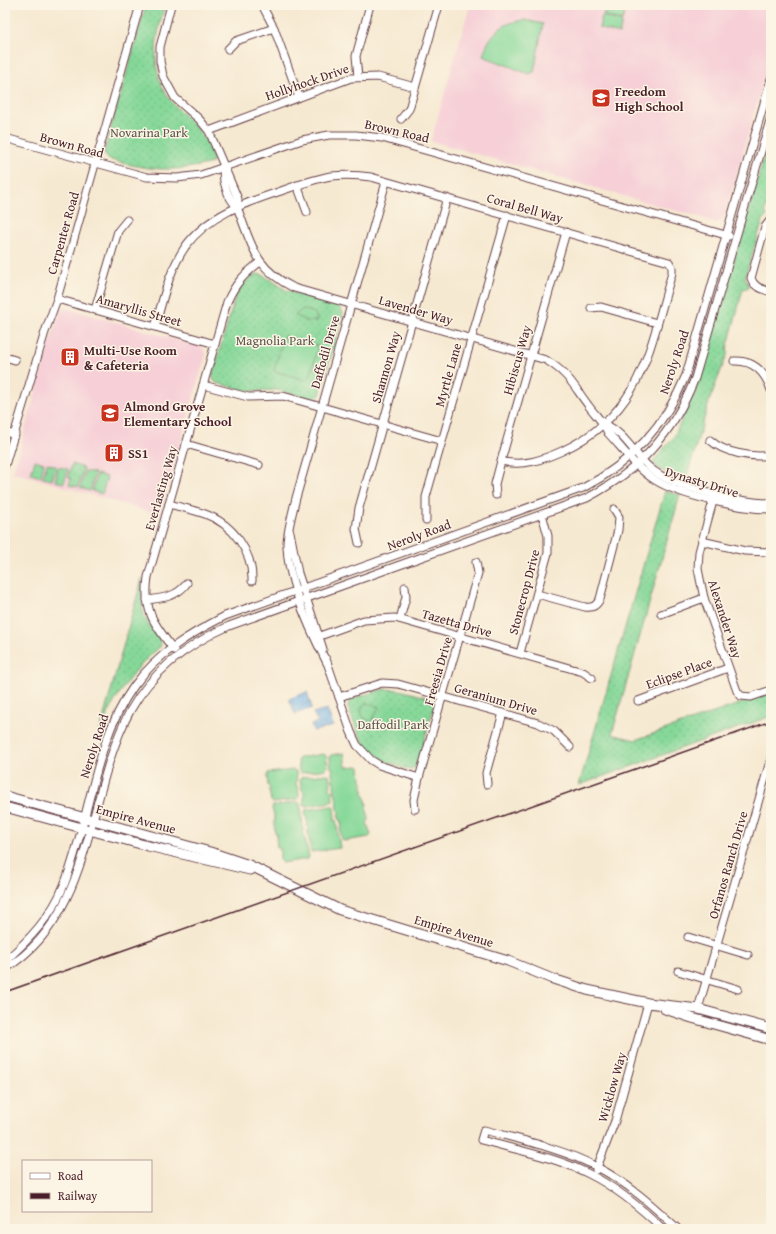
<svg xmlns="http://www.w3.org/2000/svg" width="776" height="1234" font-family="'Gentium Book Plus',serif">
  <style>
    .built { fill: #f6cfd7 }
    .grass { fill: url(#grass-dots); stroke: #687c62 }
    .garden { fill: #86d899; stroke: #687c62 }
    .water { fill: url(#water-waves); stroke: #5f6989 }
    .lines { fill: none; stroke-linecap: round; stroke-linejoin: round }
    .minor-casing { stroke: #643d44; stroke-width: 9 }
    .major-casing { stroke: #643d44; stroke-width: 11 }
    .minor { stroke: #fff; stroke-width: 7 }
    .major { stroke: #fff; stroke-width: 9 }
    .rail { stroke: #4a1f2b; stroke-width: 1.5 }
    .labels { text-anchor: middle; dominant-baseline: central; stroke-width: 3; stroke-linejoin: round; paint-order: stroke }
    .street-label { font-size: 13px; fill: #4a1f2b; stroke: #fcf5e5 }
    .poi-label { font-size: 13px; font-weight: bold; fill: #4a1f2b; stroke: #fcf5e5; text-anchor: start }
    .park-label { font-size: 13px; fill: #5c564c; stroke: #fcf5e5 }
  </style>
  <defs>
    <pattern id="grass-dots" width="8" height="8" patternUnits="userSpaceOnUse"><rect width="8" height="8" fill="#86d899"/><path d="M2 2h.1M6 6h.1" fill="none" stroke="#75b984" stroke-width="1.8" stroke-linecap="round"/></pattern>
    <pattern id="water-waves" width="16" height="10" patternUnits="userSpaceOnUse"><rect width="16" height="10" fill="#74b3e7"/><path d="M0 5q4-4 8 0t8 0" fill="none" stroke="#6191bb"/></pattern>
  </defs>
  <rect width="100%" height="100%" fill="#fcf5e5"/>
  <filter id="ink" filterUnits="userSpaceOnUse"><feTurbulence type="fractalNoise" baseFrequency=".025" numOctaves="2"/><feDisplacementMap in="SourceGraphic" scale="8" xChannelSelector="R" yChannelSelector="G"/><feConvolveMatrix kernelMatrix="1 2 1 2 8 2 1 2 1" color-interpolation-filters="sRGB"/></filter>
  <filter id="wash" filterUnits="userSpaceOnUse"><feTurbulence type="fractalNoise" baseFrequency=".012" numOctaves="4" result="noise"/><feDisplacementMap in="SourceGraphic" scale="16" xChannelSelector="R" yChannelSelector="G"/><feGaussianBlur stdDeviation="0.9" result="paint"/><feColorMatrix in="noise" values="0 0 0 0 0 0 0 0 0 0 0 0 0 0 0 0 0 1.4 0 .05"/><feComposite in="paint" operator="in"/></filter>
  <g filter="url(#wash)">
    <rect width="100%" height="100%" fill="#f6e9d1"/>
    <g class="built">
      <polygon points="470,5 771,5 771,55 724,218 717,223 711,222 701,217 662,207 431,141"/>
      <polygon points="66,308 202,347 206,354 160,515 13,472 51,339 61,310"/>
    </g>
    <g class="grass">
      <path d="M146,5H165C154,42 148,79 178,109C197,128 204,132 213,159L212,163C172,173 146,170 108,159L104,152Z"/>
      <path d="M771,133V192L765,211L767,216L763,220L745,277L749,287L743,289L727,349L728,352L710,399L686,479C676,476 656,472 653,461L674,437L697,386Z"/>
      <polygon points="255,274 263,275 286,290 339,306 343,313 320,395 312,399 278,390 248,391 216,383 212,376 236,295 242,285"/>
      <polygon points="72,464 84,468 78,487 69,485 71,478 68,477"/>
      <polygon points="665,491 680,495 612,734 635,740 771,693 771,716 579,785"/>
      <path d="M142,578C143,589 140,602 144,615C148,626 160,636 161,646C130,672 110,703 97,741Z"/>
      <path d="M384,689L400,690L430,698L434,706L417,766L410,770C367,757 363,747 348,707L351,699Z"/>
    </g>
    <g class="garden">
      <polygon points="606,5 626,9 622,21 603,15"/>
      <polygon points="602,16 622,22 619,34 599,28"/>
      <path d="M525,20L543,24L534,72L529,74L483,56C489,34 502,22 525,20Z"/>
      <polygon points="303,309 315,313 317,321 306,321 295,315"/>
      <polygon points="284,336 318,346 310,377 306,380 274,371"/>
      <polygon points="35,460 44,463 41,477 31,474"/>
      <polygon points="47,463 56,466 52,480 43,478"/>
      <polygon points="58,467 68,469 64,483 55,481"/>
      <polygon points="85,471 95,473 90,491 80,488"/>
      <polygon points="97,474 107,477 102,494 92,491"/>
      <polygon points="367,703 379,707 371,722 363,717 361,712 362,706"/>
      <polygon points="344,753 346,767 358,766 360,767 361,780 363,782 363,794 365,796 367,806 365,808 367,810 369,820 367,823 371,835 369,837 344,841 342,839 340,829 342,826 338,814 340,812 338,811 337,798 336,797 334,786 335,784 333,782 332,772 333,769 331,768 330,757 331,755"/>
      <polygon points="324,754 326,756 328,766 326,769 301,773 299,771 298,760 299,758"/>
      <polygon points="293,770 296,771 297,782 295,784 298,786 299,796 298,799 273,803 271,801 269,790 270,788 268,786 267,776 268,773"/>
      <polygon points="327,774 329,775 331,786 329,788 332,790 333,800 331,802 307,806 304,804 304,792 302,790 300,779 302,777"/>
      <polygon points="298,802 300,804 302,814 300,816 302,818 303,831 306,843 305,845 307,847 309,857 307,859 282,863 280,861 280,849 277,847 276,837 277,834 275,833 274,822 275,820 272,808 273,806"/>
      <polygon points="332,806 334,808 335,818 334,820 336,820 340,848 311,852 307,825 308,824 305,812 306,810"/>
    </g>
    <g class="water">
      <polygon points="307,692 312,708 295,714 289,699"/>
      <polygon points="327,709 333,726 314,731 311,725 318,722 313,713"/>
    </g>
  </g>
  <g filter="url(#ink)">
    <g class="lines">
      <defs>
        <g id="minor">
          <polyline points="171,5 160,47 160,61 163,76 175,98 199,119 209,131 238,199 237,207"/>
          <polyline points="262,5 274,28 299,97"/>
          <polyline points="228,49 236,41 274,28"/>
          <polyline points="358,77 356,56 370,5"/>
          <polyline points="401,119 409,109 439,5"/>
          <polyline points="209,131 351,78 378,77 415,87"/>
          <polyline points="5,138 147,177 177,178 201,175 302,140 329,135 356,135 382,138 729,236"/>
          <path d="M224,168C221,180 228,198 237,207C252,245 254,268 294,288L546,360C569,374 573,385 588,405C595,415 603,421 608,433C622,448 637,469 655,480C680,496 742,509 771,509"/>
          <polyline points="297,185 307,212"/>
          <path d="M771,219L765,227L751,278C754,288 763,289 771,292"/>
          <polyline points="57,299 215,344"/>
          <polyline points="591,308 601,307 657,323"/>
          <polyline points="95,310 118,231 127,220"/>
          <path d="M155,327C163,299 169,271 185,247C208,215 245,203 281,191C298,185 314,179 331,176C344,175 357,175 371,177L669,262L672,267V273C649,350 642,414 562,451C542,460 522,467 501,461"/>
          <polyline points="5,357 15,360"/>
          <path d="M734,361C754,360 765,372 771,390"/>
          <polyline points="203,385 248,397 283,396 442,441"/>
          <path d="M604,424C624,432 634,454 650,468C671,487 742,503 771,503"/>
          <polyline points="5,432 15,435"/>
          <path d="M710,440C724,453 752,458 771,455"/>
          <polyline points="186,444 259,465"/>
          <polyline points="5,465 45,332 57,299 140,5"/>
          <polyline points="715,494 699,552 698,569 704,598 737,691 741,696 751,697 771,690"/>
          <polyline points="496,495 495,484 501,461 566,232"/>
          <path d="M169,504C181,507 194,510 205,514C233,524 253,552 252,581"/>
          <polyline points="426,520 426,497 430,483 507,215"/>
          <polyline points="290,532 298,573 323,649"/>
          <polyline points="702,541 745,551 771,552"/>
          <polyline points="359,543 356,529 359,508 447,198"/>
          <path d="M537,594L585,607C593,608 596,606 600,599L618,530L619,517L614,509"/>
          <path d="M147,600C163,598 177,597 187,583"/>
          <polyline points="661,614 704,598"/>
          <polyline points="400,619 406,597 405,587"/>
          <polyline points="317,637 364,620 395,618 583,672 592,678"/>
          <path d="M174,650C154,624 143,611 148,577L227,302C235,284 244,274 260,262"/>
          <polyline points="520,653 548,553 548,536 542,514"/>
          <polyline points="326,659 351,732 357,745 371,760 379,765 419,778"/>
          <path d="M327,663C311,632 288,582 287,547C286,536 293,510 296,498L386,182"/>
          <polyline points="339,697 382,683 398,684 538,723 554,731 570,747"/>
          <polyline points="638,701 728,668"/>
          <polyline points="487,784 486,773 503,713"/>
          <polyline points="415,809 414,800 419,778 478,573 476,562"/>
          <polyline points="688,937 748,955"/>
          <path d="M5,961C29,940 52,916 64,885C90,821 93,743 134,686C158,653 190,634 225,616L583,488C631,463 665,426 686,375L771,79"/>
          <path d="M5,969C95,914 85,795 130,711C152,672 188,644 229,626L587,498C640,470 673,434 695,378L771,117"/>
          <polyline points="678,971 738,989"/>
          <polyline points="698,1009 771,758"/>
          <polyline points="596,1170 615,1121 648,1003"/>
          <path d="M663,1229C641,1208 617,1188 589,1174C556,1157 517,1150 481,1140L484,1130C521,1140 560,1148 595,1166C627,1182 652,1205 678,1229"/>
        </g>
        <g id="major">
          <polyline points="5,796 210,852 249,865 340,910 508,961 550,978 587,990 648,1003 698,1009 771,1029"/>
          <polyline points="5,807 148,846 250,870"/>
          <polyline points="665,1009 692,1018 771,1040"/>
        </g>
      </defs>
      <use href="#minor" class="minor-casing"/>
      <use href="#major" class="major-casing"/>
      <use href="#minor" class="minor"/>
      <use href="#major" class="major"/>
      <polyline class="rail" points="5,992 771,721"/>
    </g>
  </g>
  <defs>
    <symbol id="school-square" viewBox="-11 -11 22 22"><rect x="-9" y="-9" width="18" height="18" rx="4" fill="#c8321e" stroke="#fcf5e5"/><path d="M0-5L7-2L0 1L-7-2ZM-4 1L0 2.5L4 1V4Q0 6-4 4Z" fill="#fff"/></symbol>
    <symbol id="building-square" viewBox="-11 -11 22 22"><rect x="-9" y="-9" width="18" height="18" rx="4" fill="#c8321e" stroke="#fcf5e5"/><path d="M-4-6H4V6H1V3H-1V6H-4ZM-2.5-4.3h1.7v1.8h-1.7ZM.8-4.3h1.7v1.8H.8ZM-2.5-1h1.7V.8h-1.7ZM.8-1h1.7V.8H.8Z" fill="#fff"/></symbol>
  </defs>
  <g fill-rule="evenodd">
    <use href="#school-square" x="590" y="87" width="22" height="22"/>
    <use href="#building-square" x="59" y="346" width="22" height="22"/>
    <use href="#school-square" x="99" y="402" width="22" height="22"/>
    <use href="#building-square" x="103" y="442" width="22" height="22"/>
  </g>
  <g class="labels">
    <g class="street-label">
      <text transform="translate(307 82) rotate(-19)">Hollyhock Drive</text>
      <text transform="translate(397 131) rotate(13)">Brown Road</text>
      <text transform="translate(72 145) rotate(15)">Brown Road</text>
      <text transform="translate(525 208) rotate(16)">Coral Bell Way</text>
      <text transform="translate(63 233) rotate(-74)">Carpenter Road</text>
      <text transform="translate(139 310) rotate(16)">Amaryllis Street</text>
      <text transform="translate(416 310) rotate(16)">Lavender Way</text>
      <text transform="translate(325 352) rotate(-74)">Daffodil Drive</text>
      <text transform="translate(517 360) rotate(-74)">Hibiscus Way</text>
      <text transform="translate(674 362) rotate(-71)">Neroly Road</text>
      <text transform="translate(386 367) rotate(-74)">Shannon Way</text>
      <text transform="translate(448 375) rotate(-74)">Myrtle Lane</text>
      <text transform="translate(702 482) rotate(17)">Dynasty Drive</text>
      <text transform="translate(161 488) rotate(-74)">Everlasting Way</text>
      <text transform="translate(419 535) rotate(-20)">Neroly Road</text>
      <text transform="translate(524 592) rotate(-75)">Stonecrop Drive</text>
      <text transform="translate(725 619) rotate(72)">Alexander Way</text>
      <text transform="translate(457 623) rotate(16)">Tazetta Drive</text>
      <text transform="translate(438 671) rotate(-74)">Freesia Drive</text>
      <text transform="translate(679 673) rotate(-20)">Eclipse Place</text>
      <text transform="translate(496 699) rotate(16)">Geranium Drive</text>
      <text transform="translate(94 746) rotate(-72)">Neroly Road</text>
      <text transform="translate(136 819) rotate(15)">Empire Avenue</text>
      <text transform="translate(728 865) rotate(-74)">Orfanos Ranch Drive</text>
      <text transform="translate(454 931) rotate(17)">Empire Avenue</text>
      <text transform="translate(612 1087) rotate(-74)">Wicklow Way</text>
    </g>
    <g class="poi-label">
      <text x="615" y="91">Freedom<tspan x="615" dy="15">High School</tspan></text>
      <text x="84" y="350">Multi-Use Room<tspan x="84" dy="15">&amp; Cafeteria</tspan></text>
      <text x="124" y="406">Almond Grove<tspan x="124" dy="15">Elementary School</tspan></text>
      <text x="128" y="453">SS1</text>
    </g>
    <g class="park-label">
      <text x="149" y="132">Novarina Park</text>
      <text x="275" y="340">Magnolia Park</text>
      <text x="393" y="724">Daffodil Park</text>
    </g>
  </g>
  <rect width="776" height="1234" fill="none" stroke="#fcf5e5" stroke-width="20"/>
  <rect x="22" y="1160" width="130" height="52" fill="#fcf5e5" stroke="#b59f9b"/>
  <rect x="30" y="1173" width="20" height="6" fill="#ffffff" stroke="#b59f9b"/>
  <text x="58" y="1180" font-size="12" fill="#4a1f2b">Road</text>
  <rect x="30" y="1193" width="20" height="6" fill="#4a1f2b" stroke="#b59f9b"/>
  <text x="58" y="1200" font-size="12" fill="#4a1f2b">Railway</text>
</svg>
